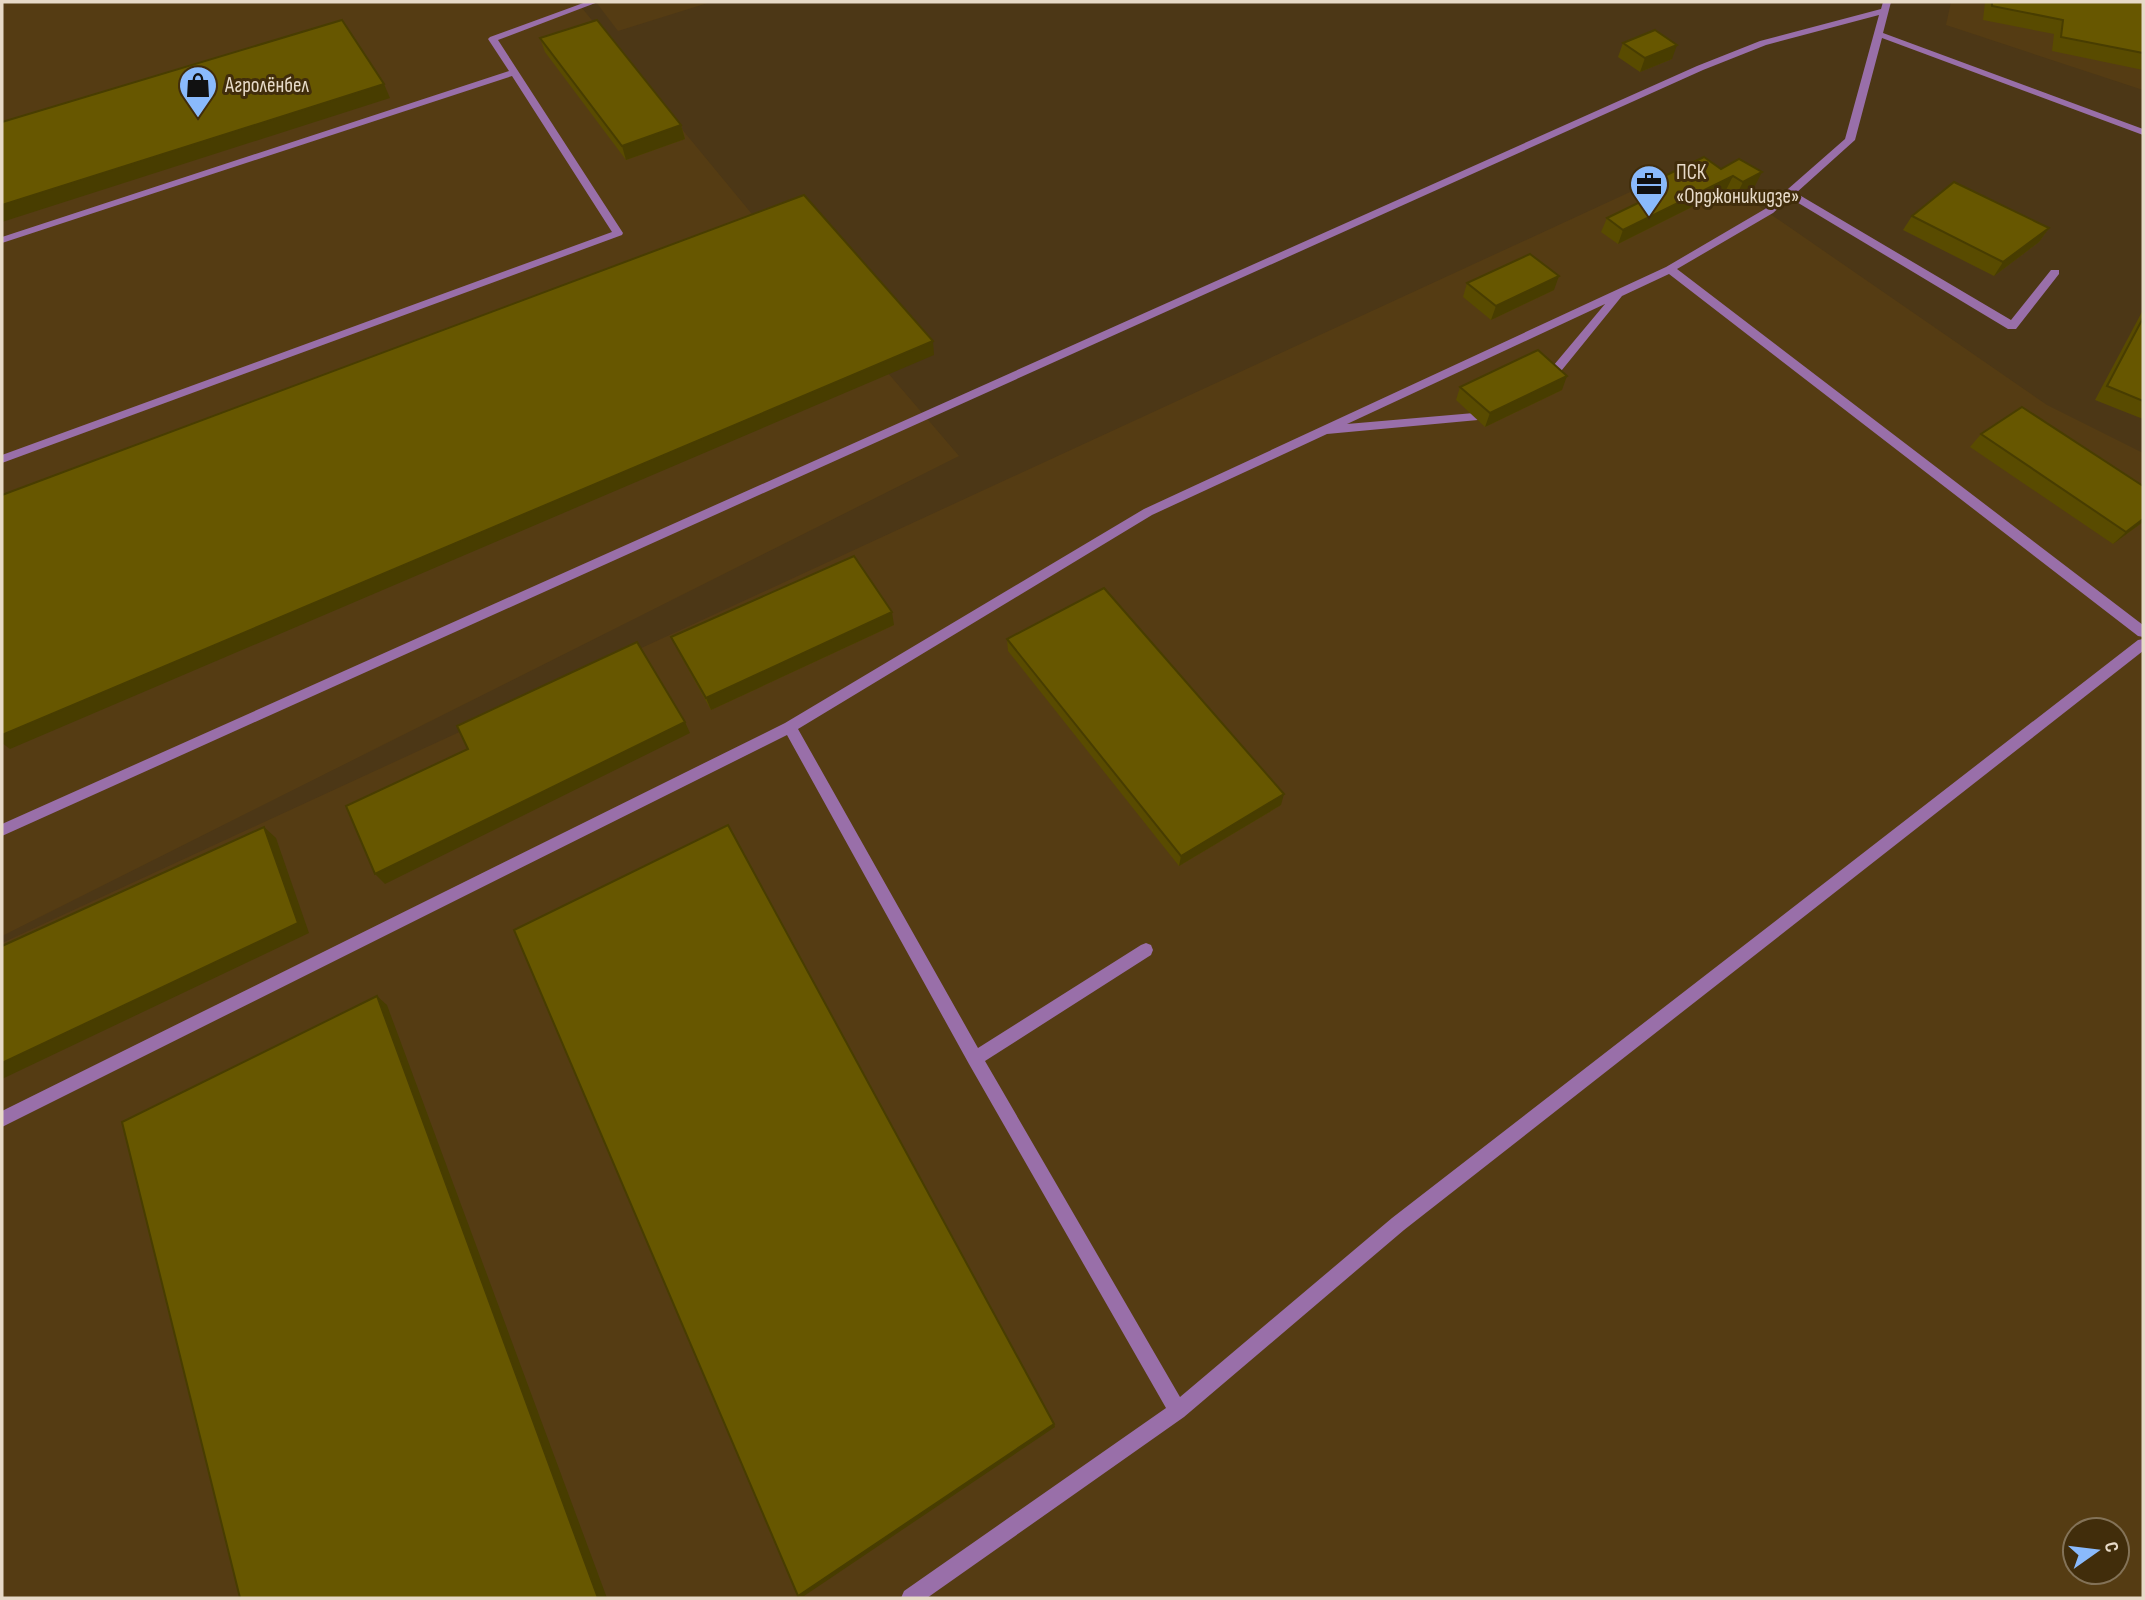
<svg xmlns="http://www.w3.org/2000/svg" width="2145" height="1600" font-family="'Sofia Sans Condensed',sans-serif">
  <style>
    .built { fill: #553c13; fill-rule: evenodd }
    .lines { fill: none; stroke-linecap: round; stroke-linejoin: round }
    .service { fill: #996fa9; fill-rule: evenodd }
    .wall { fill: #594b00 }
    .shaded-wall { fill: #483d00 }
    .building { fill: #675700; stroke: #483d00; stroke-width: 2 }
    .labels { text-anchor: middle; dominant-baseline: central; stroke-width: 6; stroke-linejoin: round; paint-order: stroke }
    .far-poi-label { font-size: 21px; fill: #e7dac8; stroke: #412d0b; text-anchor: start }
  </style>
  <rect width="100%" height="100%" fill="#4c3716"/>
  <g class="built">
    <polygon points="2,2 577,2 756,219 959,456 2,936"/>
    <polygon points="596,2 711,2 618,31"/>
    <polygon points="1951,2 2143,2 2143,90 1946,25"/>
    <path d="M1695,162L2047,405L2143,453V1598H2V943ZM2075,1530H2117V1572H2075Z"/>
  </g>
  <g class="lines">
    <g class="service">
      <polygon points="586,2 598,2 498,40 623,233 622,235 2,463 2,455 612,232 512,76 2,243 2,237 509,71 488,39 490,37"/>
      <polygon points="1883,2 1891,2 1883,33 2143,129 2143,135 1882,38 1855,140 1796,193 2011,320 2051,270 2059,270 2059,274 2016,329 2008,329 1790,198 1773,213 1677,269 2143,625 2143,637 2138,636 1669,274 1622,296 1553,381 1549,382 1543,378 1605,304 1347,424 1474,413 1480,417 1478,420 1327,434 1152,515 798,729 978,1048 1141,945 1146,943 1151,945 1153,950 1151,955 985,1061 1180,1397 1392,1218 2138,640 2143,639 2143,651 1404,1230 1184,1417 927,1598 901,1598 904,1591 1166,1408 969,1064 787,735 2,1127 2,1111 785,723 1144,509 1666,267 1765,209 1845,139 1879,15 1766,45 1703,70 2,836 2,824 1697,66 1760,41 1881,9"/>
    </g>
  </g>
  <g class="wall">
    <polygon points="1985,2 2143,2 2143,70 2052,51 2054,34 1983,20"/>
    <polygon points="540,38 681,125 685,139 626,160 545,52"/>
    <polygon points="1623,43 1672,59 1640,72 1618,57"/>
    <polygon points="1721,169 1755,186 1736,196 1726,190 1618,244 1601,232 1607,218 1648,198 1646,196 1652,182"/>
    <polygon points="1912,216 2049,228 2039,242 1994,276 1903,230"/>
    <polygon points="1467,283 1554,290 1491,320 1463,297"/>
    <polygon points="2143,310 2143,419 2095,400"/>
    <polygon points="1460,387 1562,390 1485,427 1456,400"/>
    <polygon points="1981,434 2143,522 2113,544 1970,447"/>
    <polygon points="894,625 711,710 677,649 671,637"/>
    <polygon points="1007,639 1281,805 1179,866 1008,651"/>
  </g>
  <g class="shaded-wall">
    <polygon points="1677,45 1672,59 1640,72 1645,58"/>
    <polygon points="384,84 390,98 2,222 2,205"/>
    <polygon points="681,125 685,139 626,160 622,146"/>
    <polygon points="1762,172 1755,186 1736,196 1743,182"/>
    <polygon points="1733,176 1726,190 1618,244 1623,230"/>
    <polygon points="2049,228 2039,242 1994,276 2003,262"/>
    <polygon points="1559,276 1554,290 1491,320 1496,306"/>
    <polygon points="933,341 934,355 10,749 2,743 2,735"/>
    <polygon points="1567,376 1562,390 1485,427 1490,413"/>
    <polygon points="2143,519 2143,522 2113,544 2126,532"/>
    <polygon points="892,612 894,625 711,710 706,698"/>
    <polygon points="685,722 690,733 385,884 375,874"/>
    <polygon points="1284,794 1281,805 1179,866 1181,856"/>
    <polygon points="264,827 276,838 309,933 2,1079 2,1063"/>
    <polygon points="377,996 387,1005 607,1598 598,1598"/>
    <polygon points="1054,1424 1055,1427 804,1596 798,1596"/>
  </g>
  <g class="building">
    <polygon points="1992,2 2143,2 2143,53 2061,37 2063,20 1992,6"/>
    <polygon points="342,20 384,84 2,205 2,122"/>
    <polygon points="597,20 681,125 622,146 540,38"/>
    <polygon points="1655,30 1677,45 1645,58 1623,43"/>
    <polygon points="1704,157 1721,169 1739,159 1762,172 1743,182 1733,176 1623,230 1607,218 1663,191 1652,182"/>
    <polygon points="1954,182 2049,228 2003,262 1912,216"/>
    <polygon points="804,195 933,341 2,735 2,495"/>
    <polygon points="1530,254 1559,276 1496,306 1467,283"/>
    <polygon points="2143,318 2143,401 2107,386"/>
    <polygon points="1538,350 1567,376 1490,413 1460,387"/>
    <polygon points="2022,407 2143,486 2143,519 2126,532 1981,434"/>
    <polygon points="854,556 892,612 706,698 671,637"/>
    <polygon points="1104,588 1284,794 1181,856 1007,639"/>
    <polygon points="637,642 685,722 375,874 346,806 468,749 457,726"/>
    <polygon points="728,825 1054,1424 798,1596 514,930"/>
    <polygon points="264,827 298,923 2,1063 2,946"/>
    <polygon points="377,996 598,1598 240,1598 122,1122"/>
  </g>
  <defs>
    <symbol id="shop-pin" viewBox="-11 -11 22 30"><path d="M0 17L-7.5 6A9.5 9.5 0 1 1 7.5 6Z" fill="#8abafc" stroke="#412d0b"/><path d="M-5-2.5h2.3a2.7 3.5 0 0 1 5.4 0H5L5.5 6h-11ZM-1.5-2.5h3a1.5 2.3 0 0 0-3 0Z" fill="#111"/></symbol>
    <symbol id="office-pin" viewBox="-11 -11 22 30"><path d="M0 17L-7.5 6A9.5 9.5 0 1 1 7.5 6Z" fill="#8abafc" stroke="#412d0b"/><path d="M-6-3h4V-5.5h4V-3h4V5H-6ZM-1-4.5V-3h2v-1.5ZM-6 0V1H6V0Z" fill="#111"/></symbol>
  </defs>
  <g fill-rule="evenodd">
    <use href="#shop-pin" x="176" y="63" width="44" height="60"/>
    <use href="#office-pin" x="1627" y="162" width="44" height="60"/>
  </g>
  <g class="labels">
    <g class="far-poi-label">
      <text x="225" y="85">Агролёнбел</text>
      <text x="1676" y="172">ПСК<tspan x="1676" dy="24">«Орджоникидзе»</tspan></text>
    </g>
  </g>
  <rect width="2145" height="1600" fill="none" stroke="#e7dac8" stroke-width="7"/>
  <g transform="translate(2096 1551) rotate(76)"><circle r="33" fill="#412d0b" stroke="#837257" stroke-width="2"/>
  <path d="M0-5L12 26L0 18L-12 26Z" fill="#8abafc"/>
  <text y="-10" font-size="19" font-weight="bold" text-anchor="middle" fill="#e7dac8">С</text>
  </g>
</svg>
